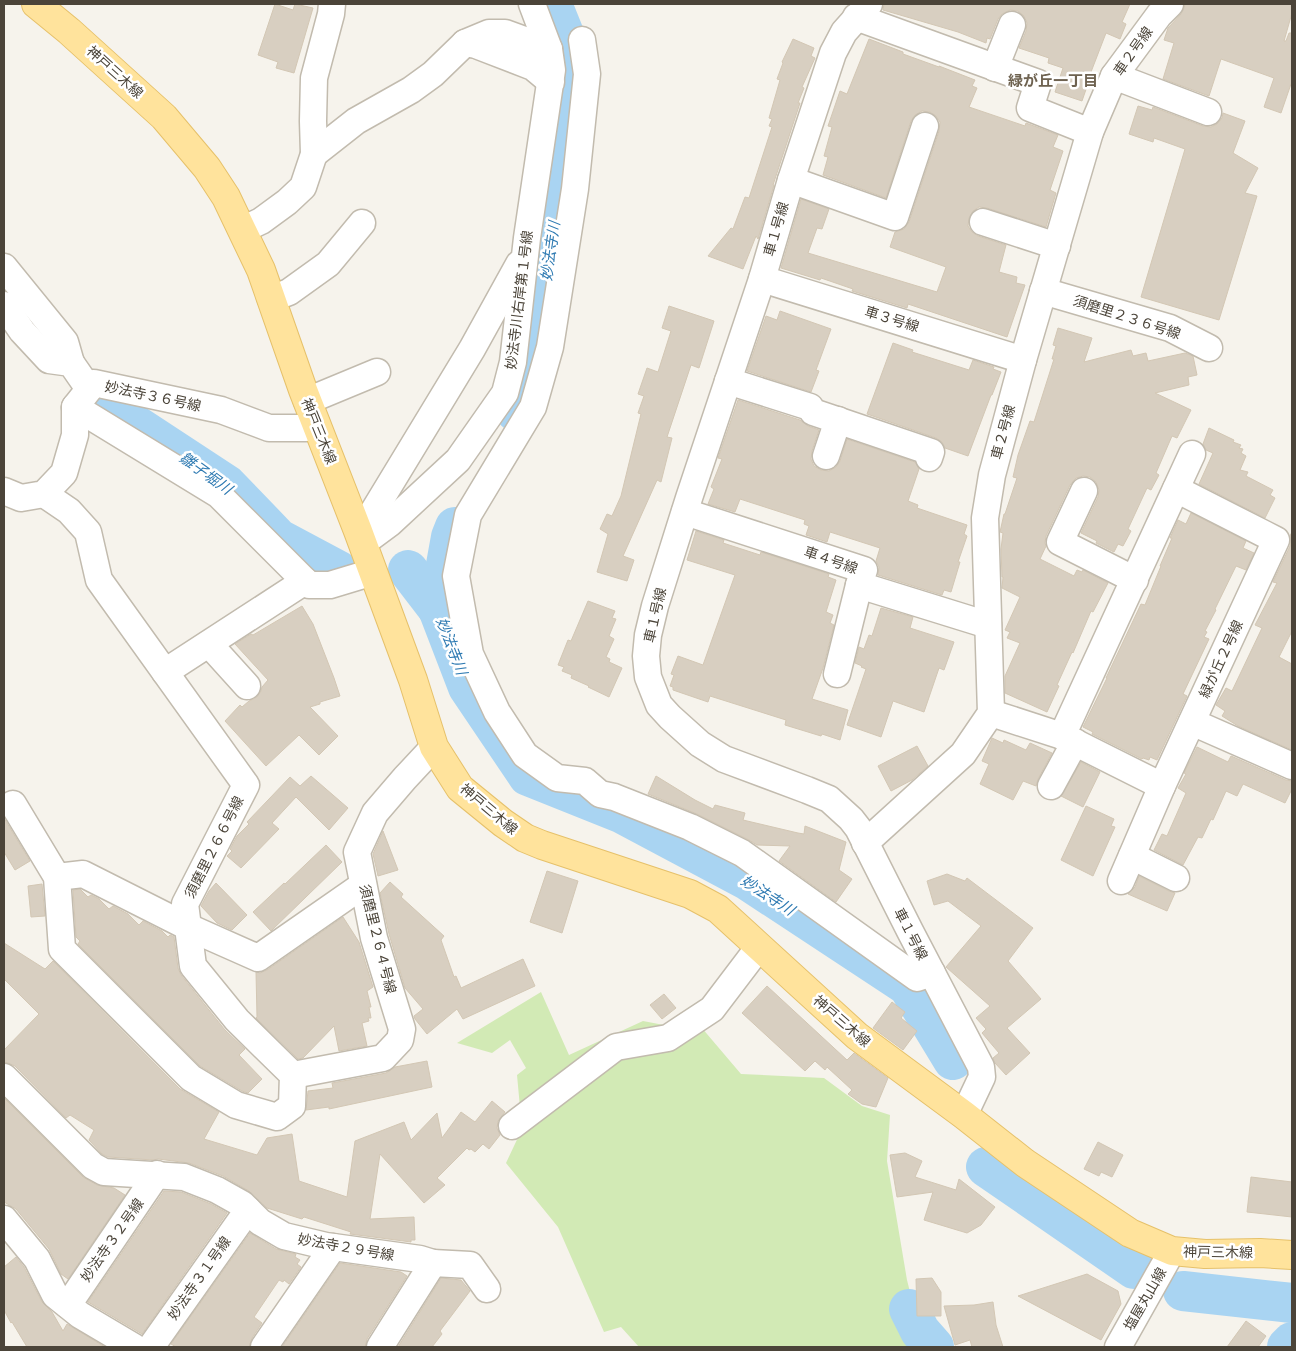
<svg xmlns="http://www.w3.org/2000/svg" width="1296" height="1351" font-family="'PT Sans Narrow','Noto Sans JP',sans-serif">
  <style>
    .green { fill: #d2eab5 }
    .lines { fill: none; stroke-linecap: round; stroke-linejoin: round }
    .river { stroke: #a9d4f2; stroke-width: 40 }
    .building { fill: #d8cfc1; stroke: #d3c7b4 }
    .minor-casing { stroke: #c2bbae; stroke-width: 29 }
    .major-casing { stroke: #e6c16a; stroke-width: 30 }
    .minor { stroke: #fff; stroke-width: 26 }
    .major { stroke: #ffe39c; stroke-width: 28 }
    .labels { text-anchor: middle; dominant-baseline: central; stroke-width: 5; stroke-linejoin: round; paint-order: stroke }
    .street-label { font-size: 14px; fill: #4b4439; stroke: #fff }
    .neighbourhood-label { font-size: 15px; font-weight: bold; fill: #6e6250; stroke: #fff }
    .water-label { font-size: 15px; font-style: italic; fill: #2e7ab2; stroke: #fff }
  </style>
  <rect width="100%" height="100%" fill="#f6f3ec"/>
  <polygon class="green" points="541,992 569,1055 643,1021 669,1026 690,1014 741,1074 824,1078 862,1106 890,1115 887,1161 907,1280 917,1320 943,1347 639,1347 621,1327 604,1332 558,1227 506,1163 522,1129 517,1075 526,1068 510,1040 492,1053 457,1043"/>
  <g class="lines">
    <g class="river">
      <polyline points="93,397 227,485 279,539 339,571"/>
      <polyline points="516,412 525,398 537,338 569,120 574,59 552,4"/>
      <polyline points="455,527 451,537 438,609 468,687 528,776 623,814 747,880 908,986 953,1060"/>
      <polyline points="408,570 438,609"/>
      <polyline points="986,1167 1134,1269"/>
      <polyline points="1183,1291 1292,1303"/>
      <polyline points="909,1309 920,1331 934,1347"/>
      <polyline points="1287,1347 1292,1342"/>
    </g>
  </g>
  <g class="building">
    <polygon points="275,4 293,10 295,4 313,8 294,73 276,68 278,62 258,55"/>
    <polygon points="884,4 1130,4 1122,22 1126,24 1120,39 1106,33 1091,72 1092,72 1082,101 1055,92 1063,68 1048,63 1049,58 1019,48 1026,31 1027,23 1024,16 1018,11 1010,10 1002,14 998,19 990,39 987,38 986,43 958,32 883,10"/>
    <polygon points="1185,4 1292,4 1292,13 1284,41 1286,41 1289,33 1292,33 1292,85 1291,84 1281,113 1264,107 1274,78 1221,59 1209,96 1163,79 1174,43 1164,40 1168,28 1181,14 1184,8"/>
    <polygon points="793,39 814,48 811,56 815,58 802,87 804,88 798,103 800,103 773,185 774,185 758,239 756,236 743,269 708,256 731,228 733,229 745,197 749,198 772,127 769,126 772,119 769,118 780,80 777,79 783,63 782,62"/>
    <polygon points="869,39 903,52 903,54 939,67 939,66 975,80 972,86 977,88 969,107 1025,126 1026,123 1058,135 1053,147 1063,151 1050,190 1056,193 1046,227 987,208 979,207 973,211 969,218 968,226 972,232 978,236 1006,245 999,272 1017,277 1016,283 1025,285 1007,337 908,304 907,308 852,291 853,289 821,278 820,280 781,268 801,199 829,209 822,229 817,228 808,253 937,292 946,267 890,247 895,232 904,229 909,222 939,131 940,122 936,116 930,112 922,111 915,115 911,121 886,198 823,175 828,157 824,156 832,127 828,126 840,91 847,94"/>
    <polygon points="1138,106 1152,110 1153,107 1203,126 1211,127 1217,124 1222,118 1223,113 1245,121 1233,153 1258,168 1245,193 1257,196 1219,320 1141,297 1185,149 1154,138 1153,142 1129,134"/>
    <polygon points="669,306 714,321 699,368 691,365 667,437 672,438 661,482 657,480 623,556 634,560 627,581 597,572 608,534 600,529 607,514 612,516 621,496 641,414 638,413 644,396 638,394 647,368 658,372 671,331 662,328"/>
    <polygon points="780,311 831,329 816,370 819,371 811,392 747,371 766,316 777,320"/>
    <polygon points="1058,328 1092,338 1084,362 1131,350 1133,356 1146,353 1148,361 1185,353 1193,356 1197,375 1188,377 1189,385 1155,393 1191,410 1177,438 1172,436 1156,473 1159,475 1151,490 1147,488 1128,529 1131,531 1123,546 1118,544 1114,552 1096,543 1097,541 1081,533 1098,497 1099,490 1096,482 1090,477 1083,476 1076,478 1070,485 1046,536 1045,543 1046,546 1040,559 1074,576 1077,570 1082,572 1083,570 1108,583 1093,612 1091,611 1073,653 1072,652 1057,685 1059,686 1047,712 1005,693 1005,676 1020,643 1007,638 1010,632 1005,630 1020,597 1002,588 1003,577 1002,577 1001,549 1003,533 1000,532 1004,514 1005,514 1017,478 1013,477 1018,455 1030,421 1034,422 1054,359 1052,359 1056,346 1053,345"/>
    <polygon points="893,343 913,350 912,352 969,370 973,360 994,367 993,369 1001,372 992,395 991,395 968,456 945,448 942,442 936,438 867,414"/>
    <polygon points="738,400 800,420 808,426 819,430 812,451 811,459 814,466 821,470 829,471 836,467 840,461 847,439 915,462 919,469 908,501 918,505 917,508 967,525 964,534 967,536 958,562 960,562 951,592 944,590 942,595 878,575 879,567 876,561 880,548 830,532 827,542 806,535 809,526 804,524 805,520 740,499 735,512 708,504 714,489 711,487 722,459 718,458"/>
    <polygon points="1209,428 1234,440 1233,442 1241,445 1239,448 1243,449 1241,453 1246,456 1240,470 1248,472 1246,476 1273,490 1270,495 1275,498 1265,518 1199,484 1213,453 1206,450 1203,444"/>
    <polygon points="1191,513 1246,541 1243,548 1254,553 1246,570 1236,566 1215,609 1216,610 1205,631 1207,632 1204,637 1209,639 1183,694 1187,696 1157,760 1150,757 1149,760 1143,758 1142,759 1092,734 1093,732 1083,727 1107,678 1106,678 1141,604 1145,605 1161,566 1160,566 1172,538 1170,538 1178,520 1186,524"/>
    <polygon points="696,531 724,540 723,543 760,555 761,552 829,574 828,577 836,580 826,612 833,615 830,623 834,625 823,668 812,699 848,710 840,740 822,734 821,736 785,725 786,720 710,696 708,702 673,690 673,687 670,686 674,675 671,674 678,656 703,665 735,575 687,560"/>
    <polygon points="1292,532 1292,631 1279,657 1292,664 1292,750 1238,726 1222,716 1225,711 1216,705 1226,688 1232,691 1262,628 1255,625 1277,583 1273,582 1290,546 1290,536"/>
    <polygon points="588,601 615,611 612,618 616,619 609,636 614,639 606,657 610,659 609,662 622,668 609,697 588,687 589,686 571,678 572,675 562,671 564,667 558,665 568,640 571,641"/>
    <polygon points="302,606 313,624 334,678 340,696 320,702 320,704 310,707 338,736 319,755 299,735 266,766 225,721 240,705 242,707 249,701 257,697 261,691 262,687 268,680 235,644 251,634 253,635"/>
    <polygon points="881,608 913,617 910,628 954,642 944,670 939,668 924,712 893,701 881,737 847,725 866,669 861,667 862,666 855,663 859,647 864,649 869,635 872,636"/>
    <polygon points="992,738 1003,743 1004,740 1026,750 1030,743 1052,753 1038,779 1036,786 1023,781 1013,800 980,784 989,764 982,761"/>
    <polygon points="917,746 928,766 912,780 891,791 878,766"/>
    <polygon points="1197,747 1228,762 1231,756 1286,780 1292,781 1292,789 1285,803 1243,784 1237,796 1226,791 1213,820 1211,819 1202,838 1198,837 1183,865 1154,850 1162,834 1167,836 1186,793 1178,788 1186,774 1184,773"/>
    <polygon points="1081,762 1100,772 1083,807 1061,796"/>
    <polygon points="311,776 348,808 329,830 296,797 272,823 279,829 241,868 227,856 232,851 230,849 237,836 249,824 247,822 290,777 300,786"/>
    <polygon points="656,776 695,800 713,809 715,805 745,813 743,820 798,833 804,834 805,826 846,842 839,870 852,879 836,902 779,861 790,846 757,845 749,840 697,814 648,794"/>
    <polygon points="1086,806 1114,819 1111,826 1115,827 1093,876 1061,860"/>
    <polygon points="4,818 30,861 15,870 4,852"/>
    <polygon points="383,831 398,870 378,876 373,854"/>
    <polygon points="326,845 342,862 271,931 253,912 284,883 285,884"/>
    <polygon points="547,871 578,881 562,933 530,922"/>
    <polygon points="947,874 965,881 967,878 1033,928 1008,961 1041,999 1007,1028 1030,1053 1006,1075 995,1063 993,1058 999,1053 982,1033 986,1029 976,1018 990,1006 946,967 981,926 948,901 934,905 927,881"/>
    <polygon points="1139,876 1169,891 1175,893 1167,911 1128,894 1135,887"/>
    <polygon points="390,882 403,894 401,897 444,936 441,940 454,977 456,976 461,988 523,959 535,986 463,1019 457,1009 427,1034 415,1019 414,1016 423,1009 405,988 389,934 380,893"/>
    <polygon points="216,883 247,915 232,930 217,923 201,906 209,891"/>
    <polygon points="42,884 45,916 31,917 28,886"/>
    <polygon points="80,889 88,897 91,895 99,899 109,909 113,906 128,914 139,925 143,921 162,931 168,937 170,935 174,937 178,968 181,975 225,1030 245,1049 239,1055 262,1079 248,1093 242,1091 200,1066 78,944 80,941 76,937 73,890"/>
    <polygon points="343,917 359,942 373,987 367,991 371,1007 369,1007 371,1018 368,1018 369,1021 362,1023 367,1046 339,1051 334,1026 303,1058 298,1059 256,1018 257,1017 256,972 260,973 267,970"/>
    <polygon points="4,943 45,969 53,961 180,1089 219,1112 204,1139 257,1155 267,1138 292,1134 299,1181 347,1197 355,1141 404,1122 411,1140 437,1113 442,1138 461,1112 475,1122 492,1101 505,1112 498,1121 497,1128 500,1135 489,1149 483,1144 475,1152 471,1149 469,1150 467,1148 437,1178 445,1185 424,1203 380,1154 370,1219 414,1217 415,1240 411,1240 411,1242 350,1234 351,1232 304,1217 302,1219 267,1208 249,1191 223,1176 189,1163 158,1159 153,1160 108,1157 102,1154 89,1140 94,1130 70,1115 66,1118 15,1066 8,1063 4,1062 4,1050 39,1014 4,979"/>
    <polygon points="767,986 847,1060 854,1053 888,1078 876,1107 862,1104 848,1094 852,1090 827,1067 825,1070 815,1061 805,1071 742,1013"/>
    <polygon points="664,994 676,1008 662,1019 650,1005"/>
    <polygon points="892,1002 905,1012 901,1018 917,1031 903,1050 873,1028"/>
    <polygon points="427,1061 432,1087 329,1109 329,1107 306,1110 308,1091 333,1088 332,1083 386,1073 395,1067"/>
    <polygon points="4,1098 83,1177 97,1185 114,1188 125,1195 68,1279 61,1274 49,1249 16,1209 4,1202"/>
    <polygon points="1098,1142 1123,1155 1112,1177 1101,1172 1099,1176 1084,1169"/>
    <polygon points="905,1153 922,1161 915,1177 956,1190 959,1179 995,1207 981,1225 967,1233 924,1220 933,1192 897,1197 890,1155"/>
    <polygon points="1251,1177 1292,1182 1292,1217 1247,1212"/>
    <polygon points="164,1191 181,1192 211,1204 227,1213 142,1334 88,1302"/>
    <polygon points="250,1233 276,1249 296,1254 295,1257 300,1260 297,1264 301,1267 289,1284 284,1280 283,1282 279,1280 254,1317 262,1323 252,1338 249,1347 176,1347 171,1344"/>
    <polygon points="16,1257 24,1267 42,1302 52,1312 63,1331 67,1324 105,1347 27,1347 12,1322 11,1323 4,1310 4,1267"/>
    <polygon points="340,1263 401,1272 407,1276 367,1339 365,1347 282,1347"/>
    <polygon points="1087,1274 1118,1291 1121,1304 1101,1340 1018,1296"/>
    <polygon points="441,1278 461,1280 470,1291 440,1331 442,1334 432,1347 398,1347"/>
    <polygon points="932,1278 941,1292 941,1316 917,1316 916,1279"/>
    <polygon points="993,1302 996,1325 1003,1347 972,1347 970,1340 955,1345 944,1306 974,1305"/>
    <polygon points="1246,1321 1266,1336 1258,1347 1227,1347"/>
  </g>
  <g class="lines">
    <defs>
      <g id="minor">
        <polyline points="869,4 844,32 833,53 791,180 762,279 689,498 655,606 648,635 646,656 648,677 659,705 670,717 700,744 724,759 807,790 829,799 851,819 858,828 910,931 981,1067 982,1077 964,1115"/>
        <polyline points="856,17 1038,83 1030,108 1090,132"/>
        <polyline points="582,40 587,74 575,189 550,347 533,407 468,515 456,576 470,654 497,712 525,755 557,778 585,781 600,794 614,797 690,827 742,853 917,978 932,973"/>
        <polyline points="465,43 476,45 533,67 551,82"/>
        <polyline points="995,68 1012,25"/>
        <polyline points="1114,76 1208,112"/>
        <polyline points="314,154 356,121 411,90 433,74 465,43 489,33 505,33 549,49"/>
        <polyline points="791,180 895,217 925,126"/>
        <polyline points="983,222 1057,246"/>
        <polyline points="242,230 261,221 287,202 303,187 314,154 313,121 314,78 331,14 332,4"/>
        <polyline points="4,267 65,342 71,363"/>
        <polyline points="762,279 1023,360"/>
        <polyline points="1043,291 1170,328 1209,348"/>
        <polyline points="271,299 289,292 328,264 362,223"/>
        <polyline points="4,305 22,331 49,360 71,363 89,389"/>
        <polyline points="728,381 810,407 813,412 931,452 929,458"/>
        <polyline points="307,401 377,372"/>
        <polyline points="75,407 219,495 309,585 330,585 373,572"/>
        <polyline points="826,456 838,420"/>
        <polyline points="4,491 21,498 44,494 64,473 75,435 75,407 94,383 221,410 269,428 306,428 316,423"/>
        <polyline points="1084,491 1060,542 1135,580"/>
        <polyline points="685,512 864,570 859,585 988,625"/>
        <polyline points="358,531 370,517 472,349 519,264"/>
        <polyline points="363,543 390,523 458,460 505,393 513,362 527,238 552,70 549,49 532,4"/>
        <polyline points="209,644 247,686"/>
        <polyline points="165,672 305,581"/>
        <polyline points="837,674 859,585"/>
        <polyline points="991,713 1062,736 1162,786"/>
        <polyline points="1192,722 1292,766"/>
        <polyline points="1062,736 1192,454"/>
        <polyline points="1051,786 1075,742"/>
        <polyline points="13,804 57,877 62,949 191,1078 236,1105 277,1117 292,1106 293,1075 237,1020 193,966 185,904 246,785 99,580 88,532 69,511 44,494"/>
        <polyline points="865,843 963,754 991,713 985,518 992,475 1023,360 1090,132 1114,76 1159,15 1170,4"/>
        <polyline points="1132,856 1176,878"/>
        <polyline points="57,877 83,874 188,927 258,958 363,885"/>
        <polyline points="1121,881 1162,786 1276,540 1176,489"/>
        <polyline points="293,1075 383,1058 400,1040 402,1029 374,938 357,852 375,813 405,778 434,747"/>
        <polyline points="4,1077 93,1166 104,1172 184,1177 217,1190 242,1204 260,1222 284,1236 326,1246 420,1259 433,1263 380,1347"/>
        <polyline points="512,1126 616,1047 668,1038 712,1009 759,947"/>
        <polyline points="4,1219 37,1259 55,1295 80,1315 134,1347"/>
        <polyline points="433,1263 470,1265 487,1289"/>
        <polyline points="68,1305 157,1174"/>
        <polyline points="151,1347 248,1210"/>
        <polyline points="264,1347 333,1247"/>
        <polyline points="1118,1347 1172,1251"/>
      </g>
      <polyline id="major" points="36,4 69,31 164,117 207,168 226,197 261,270 303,390 358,531 413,680 434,747 460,788 503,823 525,838 542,845 690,894 718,909 857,1036 964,1115 1025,1163 1130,1233 1172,1251 1205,1254 1260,1253 1292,1255"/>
    </defs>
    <use href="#minor" class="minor-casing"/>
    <use href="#major" class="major-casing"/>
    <use href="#minor" class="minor"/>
    <use href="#major" class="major"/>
  </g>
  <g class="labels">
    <g class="street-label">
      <text transform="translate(1133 51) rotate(-55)">車２号線</text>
      <text transform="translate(115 72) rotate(42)">神戸三木線</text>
      <text transform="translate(776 229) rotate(-74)">車１号線</text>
      <text transform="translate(519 300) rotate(-83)">妙法寺川右岸第１号線</text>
      <text transform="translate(1127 317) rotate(18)">須磨里２３６号線</text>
      <text transform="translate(892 319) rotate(17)">車３号線</text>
      <text transform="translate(153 396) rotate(12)">妙法寺３６号線</text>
      <text transform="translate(319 431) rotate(68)">神戸三木線</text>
      <text transform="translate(1003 432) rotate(-75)">車２号線</text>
      <text transform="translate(831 560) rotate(19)">車４号線</text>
      <text transform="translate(655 615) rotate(-77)">車１号線</text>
      <text transform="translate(1221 659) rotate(-65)">緑が丘２号線</text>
      <text transform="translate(489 809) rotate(40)">神戸三木線</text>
      <text transform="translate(214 847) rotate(-63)">須磨里２６６号線</text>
      <text transform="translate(911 934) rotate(63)">車１号線</text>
      <text transform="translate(378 939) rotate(76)">須磨里２６４号線</text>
      <text transform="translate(842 1021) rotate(41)">神戸三木線</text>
      <text transform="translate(112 1240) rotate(-55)">妙法寺３２号線</text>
      <text transform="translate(346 1247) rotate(10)">妙法寺２９号線</text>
      <text transform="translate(1218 1252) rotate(1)">神戸三木線</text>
      <text transform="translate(199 1278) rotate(-55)">妙法寺３１号線</text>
      <text transform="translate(1145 1299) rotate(-60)">塩屋丸山線</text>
    </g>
    <g class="neighbourhood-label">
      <text x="1053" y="80">緑が丘一丁目</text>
    </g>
    <g class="water-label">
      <text transform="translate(550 251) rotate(-82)">妙法寺川</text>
      <text transform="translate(206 473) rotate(36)">雛子堀川</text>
      <text transform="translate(452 646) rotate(69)">妙法寺川</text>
      <text transform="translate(768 895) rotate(33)">妙法寺川</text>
    </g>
  </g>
  <rect width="1296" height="1351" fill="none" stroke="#4b4439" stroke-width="10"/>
</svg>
